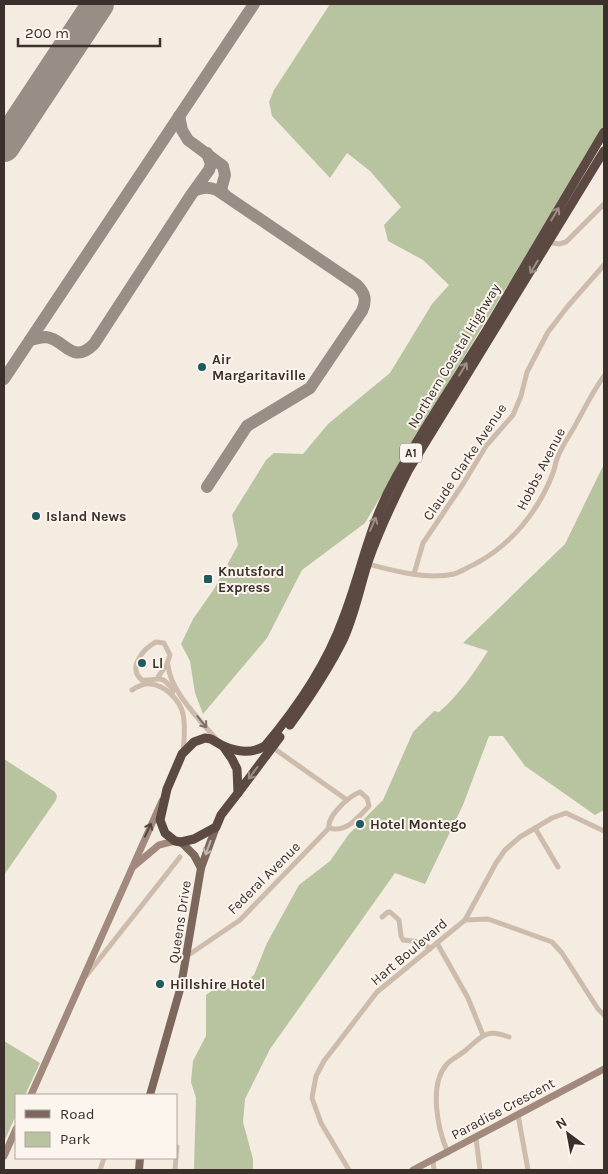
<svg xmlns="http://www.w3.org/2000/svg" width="608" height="1174" font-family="Karla,sans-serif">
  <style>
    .green { fill: #b8c4a0 }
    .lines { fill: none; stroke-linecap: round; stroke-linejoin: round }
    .taxiway { stroke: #988e86; stroke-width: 12 }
    .runway { stroke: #988e86; stroke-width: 32 }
    .street { stroke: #cdbbac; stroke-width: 5 }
    .secondary { stroke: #a18a7d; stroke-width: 7 }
    .primary { stroke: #7d675c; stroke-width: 8 }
    .highway { stroke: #5c4a42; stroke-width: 9 }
    .oneway { stroke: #9c8e87 }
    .oneway2 { stroke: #7d6f65 }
    .oneway3 { stroke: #544640 }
    .oneway4 { stroke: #c2b5ac }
    .poi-dot { fill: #1f5a5e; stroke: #fbf5ee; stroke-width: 2 }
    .labels { text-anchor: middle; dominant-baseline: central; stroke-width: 4; stroke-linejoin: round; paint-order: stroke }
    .shield { fill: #fbf5ee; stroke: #756b66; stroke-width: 1 }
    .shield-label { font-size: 12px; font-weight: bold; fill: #3b302b }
    .street-label { font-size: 14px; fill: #3b302b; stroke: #fbf5ee }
    .poi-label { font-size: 14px; font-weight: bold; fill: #3b302b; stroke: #fbf5ee; text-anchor: start }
  </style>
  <rect width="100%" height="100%" fill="#f4ebe1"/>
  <g class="green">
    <polygon points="330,4 604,4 604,127 431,411 365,523 302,570 267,638 203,714 195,693 190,661 181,644 193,619 214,589 238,545 232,515 266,460 274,453 303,454 328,424 390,373 432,304 449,285 423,260 388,241 384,225 401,207 370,171 347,153 330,178 272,116 269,102 274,90"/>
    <path d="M604,464V810L595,815L525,766L503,736H489L463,805L425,884L395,873L270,1049L245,1099L243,1122L253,1159V1170H194L196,1098L191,1082L193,1061L206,1036V995L217,987L236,989L254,975L267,943L299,885L330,861L349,834L383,800L413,732L434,711L439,712C460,694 473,674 488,651L463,643L565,544Z"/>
    <polygon points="4,759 55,792 57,796 56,800 4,875"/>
    <polygon points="4,1041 40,1063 25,1095 16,1095 16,1115 4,1142"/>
  </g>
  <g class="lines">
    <g class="taxiway">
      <polyline points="179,116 182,130 188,140 223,166 225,175 221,190 225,195"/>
      <path d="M196,190C204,187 209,187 217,190L357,285C365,293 367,300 362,311L310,388L247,426L207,487"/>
      <path d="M30,340C35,339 41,337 46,337C65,339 72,366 94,344L191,195L209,170L211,164L207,153"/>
      <polyline points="4,379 254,4"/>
    </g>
    <polyline class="runway" points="4,146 98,4"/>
    <g class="street">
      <polyline points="548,242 559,244 566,242 604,204"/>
      <path d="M368,564C395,571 426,580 454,574C461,572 468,567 475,564C511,545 538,512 553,473C555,469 555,463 557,459C562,445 571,434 577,422C586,406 593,391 604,376"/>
      <polyline points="414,574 423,543 463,484 486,446 513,415 521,396 527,372 548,332 568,306 604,265"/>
      <path d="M168,665C170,691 200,720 217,740"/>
      <path d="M158,677L167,664L170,655L164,643L156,642C143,649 127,668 142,680C159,681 161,673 173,690L172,695"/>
      <path d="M132,690C137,687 144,683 150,684C165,685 180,700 183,714C186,727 184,740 183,753"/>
      <polyline points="272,747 347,800"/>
      <path d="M360,792L367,798L369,806C358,818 346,833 329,828C327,816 349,796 360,792Z"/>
      <polyline points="535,828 558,867"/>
      <polyline points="382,917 388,912 390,912 399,920 401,936 403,940 422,942 430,949"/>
      <polyline points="465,920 488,919 552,942 562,953 598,1009 604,1015"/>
      <polyline points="437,943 468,998 483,1035"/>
      <polyline points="187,956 240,920 329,828"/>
      <polyline points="86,976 180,857"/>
      <polyline points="518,1115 528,1170"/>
      <polyline points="476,1138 480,1170"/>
      <path d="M448,1153C438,1130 428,1085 447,1064C452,1059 460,1055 466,1050C482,1036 486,1028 509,1037"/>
      <polyline points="176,1156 177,1147"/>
      <polyline points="433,1160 434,1170"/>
      <polyline points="100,1170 104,1158"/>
      <polyline points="175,1170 176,1158"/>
      <polyline points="349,1170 321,1123 312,1098 316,1076 324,1061 377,992 465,920 496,863 505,850 520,837 552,818 566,813 604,831"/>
    </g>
    <g class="secondary">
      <polyline points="134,866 159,845 175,841"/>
      <polyline points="31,1095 162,801"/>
      <polyline points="4,1156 16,1129"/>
      <polyline points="413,1170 604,1069"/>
    </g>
    <g class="primary">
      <polyline points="181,842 194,855 201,868"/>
      <polyline points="150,1095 181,986 201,868 216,827"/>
      <polyline points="139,1170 140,1158"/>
    </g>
    <g class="highway">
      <path d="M290,725C310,697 329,669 344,638C355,613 360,587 368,562C379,530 393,501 408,471L604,151"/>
      <polygon points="205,738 211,739 223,746 232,759 237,769 238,793 221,815 216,827 194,839 181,842 175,841 165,833 160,820 167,789 182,754 194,742"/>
      <path d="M223,746C238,752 251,754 265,746C297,708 326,666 343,619C362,570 369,524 396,477C424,428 455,381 485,333C525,266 564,199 604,132"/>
      <polyline points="238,793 280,737"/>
    </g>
  </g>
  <defs><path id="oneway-shaft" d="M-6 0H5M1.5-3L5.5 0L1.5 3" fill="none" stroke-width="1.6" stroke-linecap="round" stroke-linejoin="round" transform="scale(1.25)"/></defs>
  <g class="oneway">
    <use href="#oneway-shaft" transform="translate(555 214) rotate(-59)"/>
    <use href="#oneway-shaft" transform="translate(534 267) rotate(121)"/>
    <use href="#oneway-shaft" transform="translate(463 369) rotate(-59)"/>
    <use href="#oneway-shaft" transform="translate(373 524) rotate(-66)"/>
    <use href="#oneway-shaft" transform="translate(253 773) rotate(127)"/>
  </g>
  <use class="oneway2" href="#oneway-shaft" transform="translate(202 722) rotate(51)"/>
  <use class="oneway3" href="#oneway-shaft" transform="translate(148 830) rotate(-65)"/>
  <use class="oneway4" href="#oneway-shaft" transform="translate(208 848) rotate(110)"/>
  <g class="poi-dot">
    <circle cx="202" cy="367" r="5"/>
    <circle cx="36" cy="516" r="5"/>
    <rect x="203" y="574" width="10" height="10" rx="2.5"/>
    <circle cx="142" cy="663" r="5"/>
    <circle cx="360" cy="824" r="5"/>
    <circle cx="160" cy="984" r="5"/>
  </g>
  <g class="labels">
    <rect class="shield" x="400" y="443.5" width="22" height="19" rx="4"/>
    <g class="shield-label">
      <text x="411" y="453">A1</text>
    </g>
    <g class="street-label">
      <text transform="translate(454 356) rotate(-59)">Northern Coastal Highway</text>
      <text transform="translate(465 462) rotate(-56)">Claude Clarke Avenue</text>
      <text transform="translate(541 469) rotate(-63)">Hobbs Avenue</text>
      <text transform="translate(264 878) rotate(-45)">Federal Avenue</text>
      <text transform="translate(180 922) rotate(-81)">Queens Drive</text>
      <text transform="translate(409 952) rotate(-40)">Hart Boulevard</text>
      <text transform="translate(503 1109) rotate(-28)">Paradise Crescent</text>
    </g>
    <g class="poi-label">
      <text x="212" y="359">Air<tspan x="212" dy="16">Margaritaville</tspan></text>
      <text x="46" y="516">Island News</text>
      <text x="218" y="571">Knutsford<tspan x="218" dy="16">Express</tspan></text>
      <text x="152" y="663">Ll</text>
      <text x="370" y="824">Hotel Montego</text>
      <text x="170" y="984">Hillshire Hotel</text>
    </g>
  </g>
  <rect width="608" height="1174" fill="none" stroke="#3b302b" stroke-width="10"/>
  <rect x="15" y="1094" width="162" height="65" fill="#fbf5ee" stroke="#aea6a0"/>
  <rect x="25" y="1110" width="25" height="8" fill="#7d675c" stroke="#aea6a0"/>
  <text x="60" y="1119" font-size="15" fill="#3b302b">Road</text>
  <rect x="25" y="1132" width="25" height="15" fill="#b8c4a0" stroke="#aea6a0"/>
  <text x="60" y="1144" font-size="15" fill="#3b302b">Park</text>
  <g transform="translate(568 1134) rotate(328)" stroke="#fbf5ee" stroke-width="4" paint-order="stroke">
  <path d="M0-4L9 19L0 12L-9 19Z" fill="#3b302b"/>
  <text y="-8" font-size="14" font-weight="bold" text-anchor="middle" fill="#3b302b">N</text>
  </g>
  <path d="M18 38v8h142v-8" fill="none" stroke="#3b302b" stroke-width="2.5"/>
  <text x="25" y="38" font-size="15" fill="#3b302b" stroke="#fbf5ee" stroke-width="4" paint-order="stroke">200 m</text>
</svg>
